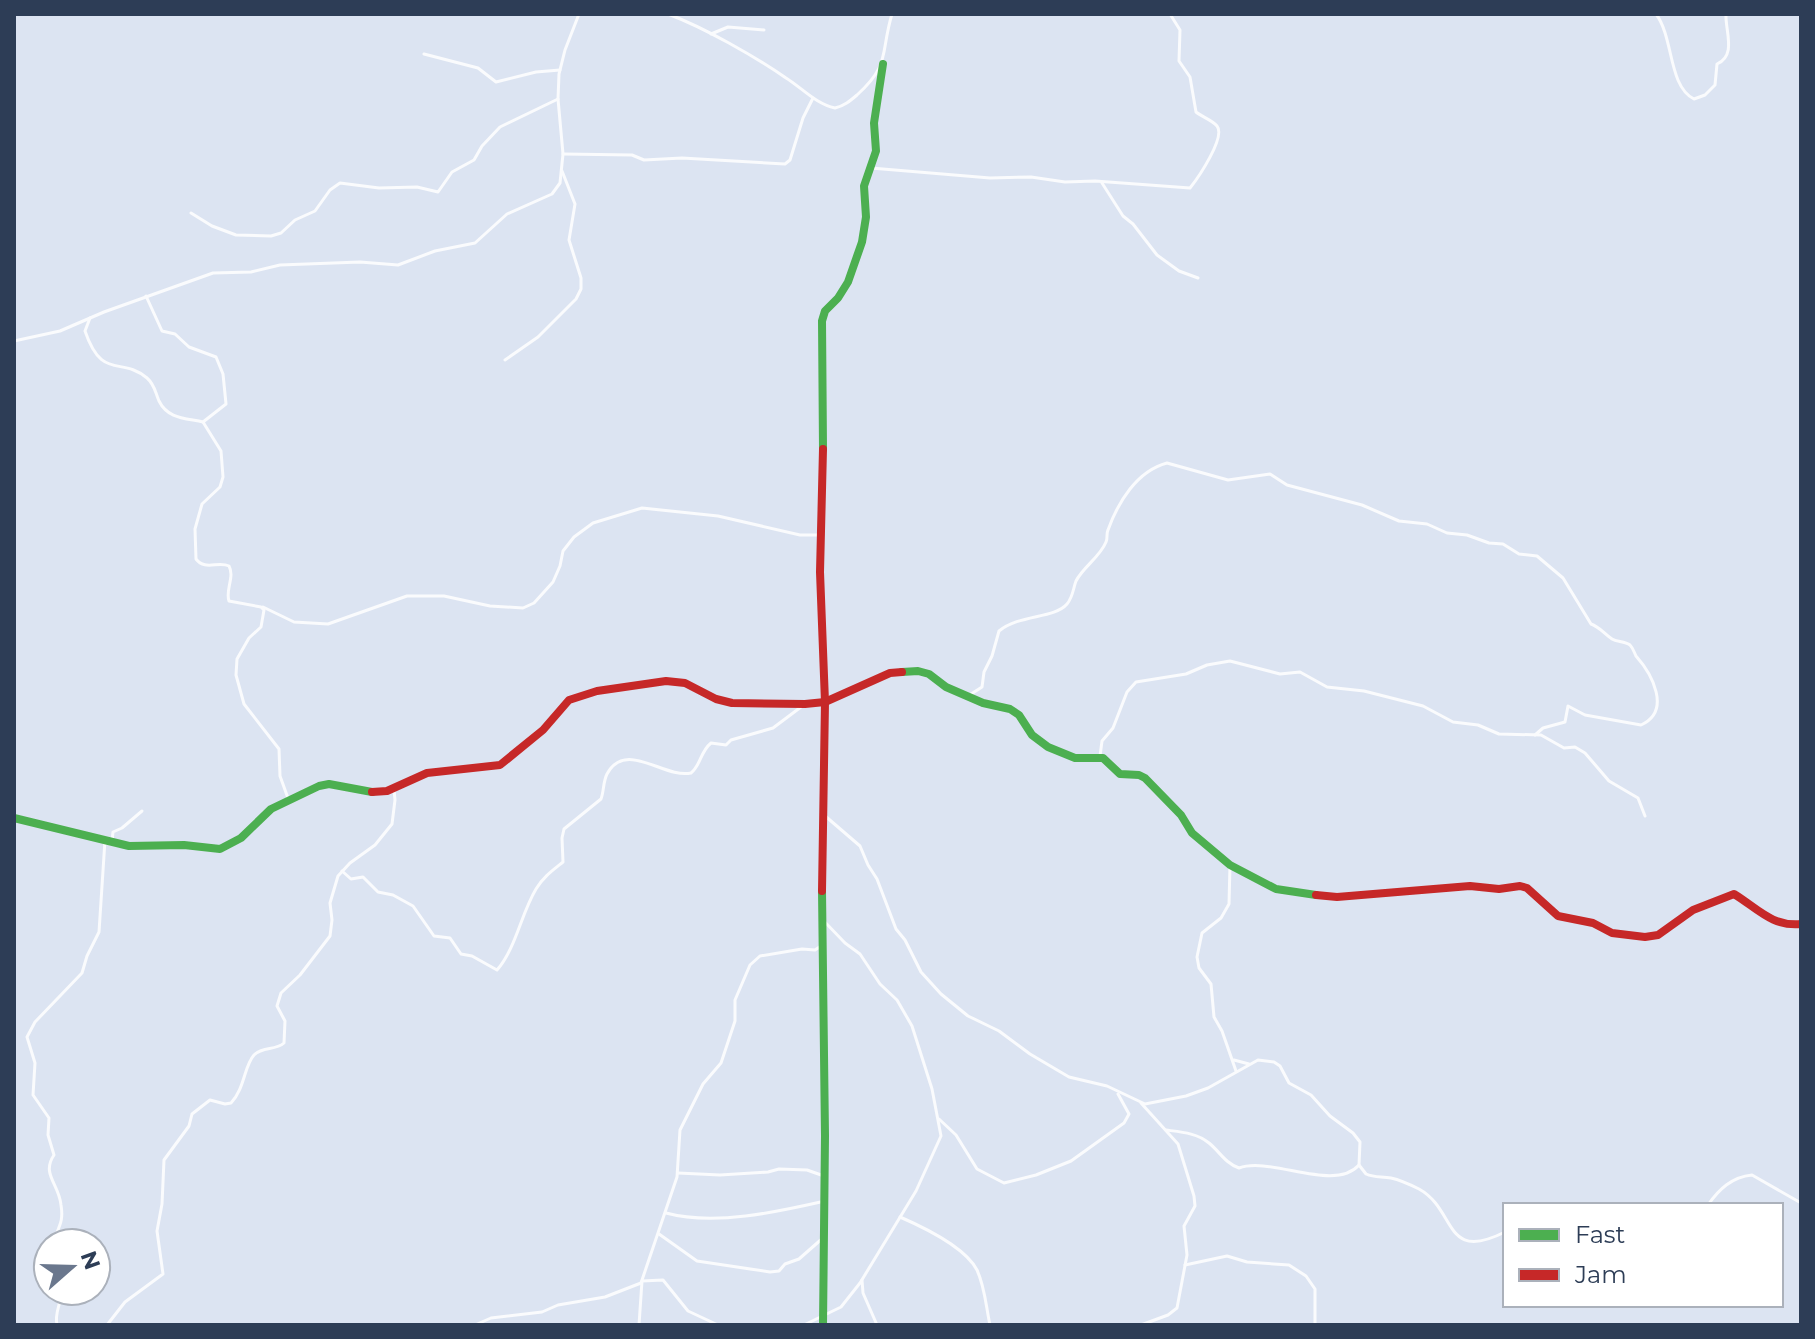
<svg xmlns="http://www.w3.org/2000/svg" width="1815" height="1339" font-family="Montserrat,sans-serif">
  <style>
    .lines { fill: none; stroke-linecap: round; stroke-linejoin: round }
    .street { stroke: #fafbfd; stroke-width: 3 }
    .fast { stroke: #4caf50; stroke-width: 8 }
    .jam { stroke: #c62828; stroke-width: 8 }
  </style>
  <rect width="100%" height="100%" fill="#dce4f2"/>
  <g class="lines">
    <g class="street">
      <path d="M668,14C705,28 754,56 786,78C802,88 816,104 835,108C844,106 850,101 857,95C891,64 880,54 892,14"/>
      <path d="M1656,14C1674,38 1668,86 1694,99L1705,95L1715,85L1717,64C1737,55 1725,31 1726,14"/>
      <polyline points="711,34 728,27 764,30"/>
      <polyline points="424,54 478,68 496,82 536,72 560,70"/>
      <polyline points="563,154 632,155 644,160 682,158 785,164 790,160 803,118 813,98"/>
      <path d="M871,168L990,178L1031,177L1065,182L1095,181L1190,188C1198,178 1226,137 1217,126C1212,120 1202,117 1196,112L1190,77L1179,61L1180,30L1170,14"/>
      <polyline points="1102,183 1123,216 1133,224 1157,255 1179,271 1198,278"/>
      <polyline points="191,213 212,226 236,235 271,236 281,233 295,220 315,211 330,190 340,183 379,188 417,187 438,192 452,172 474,160 482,146 500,127 558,99"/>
      <path d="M146,296L162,331L175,334L189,347L216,357L223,374L226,404L203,422L221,451L223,477L220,487L202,504L195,529L196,559C205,571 218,561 229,566C235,577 225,590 229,601L261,607L264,610L261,627L249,638L237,659L236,675L244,704L279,749L280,776L289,801"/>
      <path d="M90,318L85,331C102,381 121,356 147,378C155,385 155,392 159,401C168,419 185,418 203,422"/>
      <polyline points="14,341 60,331 104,312 213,273 251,272 280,265 360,262 398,265 435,251 475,243 507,214 552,194 560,183 563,154 558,99 559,74 565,50 579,14"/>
      <polyline points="505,360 538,337 576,299 581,289 581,278 569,240 575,204 562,171"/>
      <polyline points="263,607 294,622 328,624 407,596 444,596 490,606 523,608 534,603 553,582 560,566 563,551 574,537 593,523 642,508 718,516 800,535 822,535"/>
      <path d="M968,696L982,687L984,672L992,656L999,631C1020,614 1054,619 1067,604C1073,597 1073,589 1076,581C1083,567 1100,557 1106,542C1108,538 1106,534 1108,530C1118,502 1137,471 1167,463L1228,480L1270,474L1287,485L1362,505L1399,521L1427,524L1447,533L1467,535L1489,543L1503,544L1519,554L1537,556L1563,578L1591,624C1600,627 1604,634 1612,639C1617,642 1625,641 1630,645C1633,648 1634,652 1636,656C1652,674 1672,711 1641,725L1585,715L1568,706L1565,722L1543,728L1535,735"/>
      <polyline points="1100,756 1102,741 1113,728 1127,692 1136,682 1186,674 1207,665 1230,661 1280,674 1300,672 1327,687 1364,691 1423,706 1453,722 1478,725 1499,734 1541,735 1564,748 1575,747 1585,753 1609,781 1638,798 1645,816"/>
      <path d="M824,815L860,846L868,865L877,879L896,929L905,940L921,972L941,994L968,1016L999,1031L1030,1054L1069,1077L1107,1086L1145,1104L1186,1096L1208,1088L1258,1060L1274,1062L1280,1066L1289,1083L1311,1095L1330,1116L1353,1133L1360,1142L1359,1165L1366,1174C1375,1178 1382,1176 1391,1178C1400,1180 1411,1185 1419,1189C1457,1210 1443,1263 1505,1232"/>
      <polyline points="112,841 113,832 122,828 142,811"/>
      <polyline points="1230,865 1229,904 1221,918 1202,933 1197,957 1199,968 1211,984 1214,1017 1222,1031 1236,1071"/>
      <path d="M342,871L351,879L363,877L378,892L393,895L413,906L434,936L450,938L461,954L472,956L497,970C516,948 521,914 536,889C543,877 553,870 563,862L562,838L564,829L601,799C604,791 603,782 607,774C626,739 664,779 691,773C701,765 700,752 711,743L726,745L731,740L773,728L805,704"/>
      <polyline points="1234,1060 1249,1064"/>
      <polyline points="939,1119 956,1135 977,1169 1004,1183 1036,1175 1071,1161 1124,1123 1129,1114 1118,1094"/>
      <path d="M1166,1130C1181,1132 1197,1133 1209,1143C1220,1152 1225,1163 1239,1168C1271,1156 1334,1193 1359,1165"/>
      <polyline points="678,1173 720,1175 768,1172 779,1169 807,1170 824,1176"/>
      <path d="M1708,1205C1719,1189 1732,1177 1752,1175L1801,1203"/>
      <path d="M666,1213C714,1226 777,1212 825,1201"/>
      <path d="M900,1217C923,1227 965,1247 977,1270C985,1287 986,1307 990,1325"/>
      <polyline points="659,1234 697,1261 770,1272 779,1271 785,1264 799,1259 824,1237"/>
      <path d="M53,1243C58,1227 64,1223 61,1205C59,1184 41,1174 54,1155L48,1135L49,1118L33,1095L35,1063L27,1037L35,1022L82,973L87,956L99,932L105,840"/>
      <polyline points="1185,1265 1227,1256 1247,1262 1289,1265 1306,1276 1315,1289 1315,1325"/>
      <polyline points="862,1280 863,1293 877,1325"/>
      <path d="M57,1325C54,1312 62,1303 61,1291"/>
      <path d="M107,1325L125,1302L163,1274L157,1231L162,1204L164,1160L189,1126L192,1114L210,1100L225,1104L231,1103C245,1088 244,1066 254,1055C263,1046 275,1051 284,1043L285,1021L277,1006L281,993L300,975L330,936L332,920L330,903L338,876L350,863L375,845L392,824L395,800L394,790"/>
      <polyline points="475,1325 491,1318 542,1312 558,1305 605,1297 641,1283 677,1177 680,1130 703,1084 721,1063 735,1021 735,1000 750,965 760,956 802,949 815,950 821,946"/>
      <polyline points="639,1325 642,1281 663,1280 688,1311 718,1325"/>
      <polyline points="804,1325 841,1307 860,1283 916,1191 941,1136 932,1089 912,1026 897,1000 880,984 860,954 845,943 821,918"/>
      <polyline points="1141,1325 1168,1315 1177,1308 1187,1255 1184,1226 1195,1206 1194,1196 1178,1144 1141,1103"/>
    </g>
    <g class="fast">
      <polyline points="823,449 822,321 825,311 838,298 848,282 862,242 866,217 864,186 876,151 874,123 883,64"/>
      <polyline points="902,672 918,671 929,674 946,687 983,703 1010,709 1019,715 1032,735 1048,747 1075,758 1103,758 1120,774 1139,775 1145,778 1181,815 1192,833 1230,865 1276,889 1316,895"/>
      <polyline points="14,818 129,846 184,845 220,849 241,838 271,809 319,786 329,784 372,792"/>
      <polyline points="822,891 825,1136 823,1325"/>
    </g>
    <g class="jam">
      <polyline points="372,792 387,791 427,773 500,765 543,730 569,700 597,691 666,681 685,683 716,699 732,703 805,704 825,702 890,673 902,672"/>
      <polyline points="822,891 825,702 820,572 823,449"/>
      <path d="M1316,895L1337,897L1470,886L1499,889L1520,886L1527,888L1558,916L1593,923L1612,933L1645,937L1658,935L1693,910L1734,894C1757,908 1772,927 1801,924"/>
    </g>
  </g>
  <rect width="1815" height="1339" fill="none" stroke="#2d3d56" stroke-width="32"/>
  <rect x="1503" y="1203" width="280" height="104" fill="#ffffff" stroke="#abb1bb" stroke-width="2"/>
  <rect x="1519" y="1229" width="40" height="12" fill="#4caf50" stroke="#abb1bb" stroke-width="2"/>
  <text x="1575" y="1243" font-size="24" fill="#2d3d56">Fast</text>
  <rect x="1519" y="1269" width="40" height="12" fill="#c62828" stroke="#abb1bb" stroke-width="2"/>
  <text x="1575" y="1283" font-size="24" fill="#2d3d56">Jam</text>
  <g transform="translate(72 1267) rotate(70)"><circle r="38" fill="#ffffff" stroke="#abb1bb" stroke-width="2"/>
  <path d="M0-6L14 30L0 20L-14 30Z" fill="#6a778d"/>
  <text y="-12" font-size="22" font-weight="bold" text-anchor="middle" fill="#2d3d56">N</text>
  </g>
</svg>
